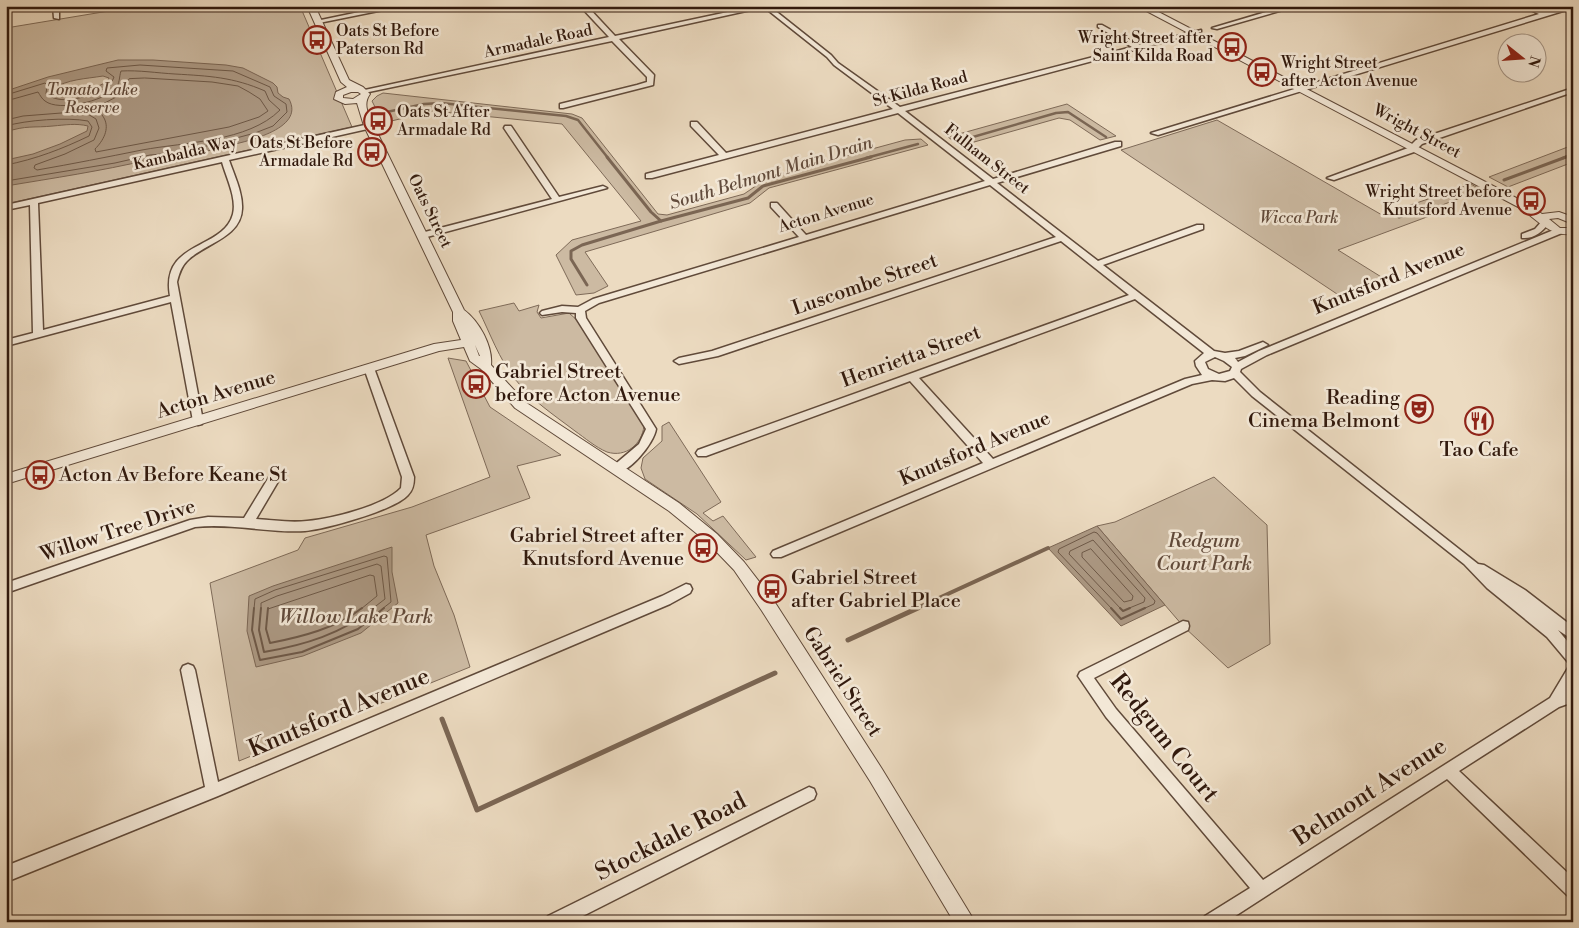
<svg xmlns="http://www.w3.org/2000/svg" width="1579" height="928" font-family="'Libre Bodoni',serif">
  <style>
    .green { fill: #ccbaa2; stroke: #7e6a58 }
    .water { fill: #ac9984; stroke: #7b6654; fill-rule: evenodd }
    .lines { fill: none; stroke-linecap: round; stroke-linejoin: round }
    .shore-far1 { stroke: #6e5948; stroke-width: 1 }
    .shore { stroke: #6e5948; stroke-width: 2 }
    .stream-far3 { stroke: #7b6654; stroke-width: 2.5 }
    .stream-far2 { stroke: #7b6654; stroke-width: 3 }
    .stream-far1 { stroke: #7b6654; stroke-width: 4 }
    .stream { stroke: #7b6654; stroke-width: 5 }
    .minor-casing { stroke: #604a3a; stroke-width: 3 }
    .tertiary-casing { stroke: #604a3a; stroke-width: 2 }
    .minor { fill: #f3e8d7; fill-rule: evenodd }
    .tertiary { fill: #f3e8d7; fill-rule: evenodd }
    .labels { text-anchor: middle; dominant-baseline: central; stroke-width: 5; stroke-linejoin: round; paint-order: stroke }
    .far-poi-label { font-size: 16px; fill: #31190d; stroke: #f3e8d7; text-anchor: start }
    .far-street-label { font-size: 16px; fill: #31190d; stroke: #f3e8d7 }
    .far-park-label { font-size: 16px; font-style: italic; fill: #60493a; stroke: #f3e8d7 }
    .far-water-label { font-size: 18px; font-style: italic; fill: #624c3d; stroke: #f3e8d7 }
    .street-label { font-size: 20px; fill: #31190d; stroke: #f3e8d7 }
    .poi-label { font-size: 20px; fill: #31190d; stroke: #f3e8d7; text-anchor: start }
    .park-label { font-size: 20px; font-style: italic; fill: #60493a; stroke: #f3e8d7 }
    .near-street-label { font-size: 24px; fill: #31190d; stroke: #f3e8d7 }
  </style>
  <rect width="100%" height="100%" fill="#ecdbc1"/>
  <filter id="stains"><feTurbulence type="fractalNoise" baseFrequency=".004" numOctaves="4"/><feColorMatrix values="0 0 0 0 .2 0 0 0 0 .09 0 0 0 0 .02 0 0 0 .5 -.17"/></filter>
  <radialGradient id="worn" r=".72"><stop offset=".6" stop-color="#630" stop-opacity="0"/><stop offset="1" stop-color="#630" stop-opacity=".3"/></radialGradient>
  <g class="green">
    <polygon points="139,6 300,6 352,127 6,204 6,28"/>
    <polygon points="383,93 572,114 582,118 658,214 667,215 744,194 769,177 905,140 921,139 928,145 769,188 750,203 585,252 608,286 594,293 576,295 556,255 572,240 641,221 562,124 433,111 383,123 372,101 377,96"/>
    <polygon points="1067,104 1116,136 1100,140 1070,120 1059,118 960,146 948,137"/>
    <polygon points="1217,120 1382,215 1471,184 1481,190 1437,207 1443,211 1338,250 1391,283 1346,300 1121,150"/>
    <polygon points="1573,145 1573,162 1508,187 1489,177"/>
    <path d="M514,303L519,311L539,305L537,312L541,318L569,313L578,321L644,426C642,444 626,458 607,452C595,447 585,438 575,431C554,415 531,400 515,379C499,359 490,333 479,311Z"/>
    <polygon points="448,358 466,361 490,407 561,455 517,466 530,498 426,535 434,566 454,615 470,667 239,761 210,583 298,550 305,538 412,507 490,477"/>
    <polygon points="669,422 721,502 703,513 713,521 723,516 756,557 746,560 697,514 645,479 641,468 643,458 662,441 662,426"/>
    <polygon points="1214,477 1267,525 1270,644 1228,668 1183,626 1097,526 1115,522"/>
  </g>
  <g class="water">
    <path d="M118,60H153L226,65L243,68L273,83L277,87L278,93L283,97L289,99C306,130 243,142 223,147C210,150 196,155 182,157C171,158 159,158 148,160C101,171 54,178 6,186V160L33,154L60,144L87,131L88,126C76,123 65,125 53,126C34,128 26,125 6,132V91L48,77ZM103,76L109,78L107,82C90,90 70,98 51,92L52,89C68,79 85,79 103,76Z"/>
    <polygon points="1097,526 1165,605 1121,626 1048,548"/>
    <polygon points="392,547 392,572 398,603 361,633 303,656 256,667 247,631 249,596 273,586"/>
  </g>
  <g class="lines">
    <g class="shore-far1">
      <path d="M145,78L212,82L238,86L249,92L260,99L268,111L259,117L229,127L96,152L95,149C103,141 110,129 104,118C102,114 99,111 97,107L120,95L129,79Z"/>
      <path d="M6,95L45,83L47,85L46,94C64,107 92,95 110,86L114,77L106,71L107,68L140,65L233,71L270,87L274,96L286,104L287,112L273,126L255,133L184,152L150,155L115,163L6,181"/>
      <path d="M6,101L38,92C40,95 42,99 45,101C59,112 103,101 115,89C120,84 119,77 121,71C139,70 157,73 175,74C209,76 233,77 265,91L269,100L280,110C248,142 185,142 142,150C107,157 72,164 37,170L34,168L35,165L65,154L94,140L99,128L96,119L86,113L74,112L23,116L6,120"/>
      <path d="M6,126C26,120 67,117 88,121L92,127L89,136C62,149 36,159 6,165"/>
      <polygon points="1091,549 1133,596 1132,600 1124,602 1082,557 1082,553"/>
      <polyline points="254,609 255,599 275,590 384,556 387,557 391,602 382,609"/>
      <polyline points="261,609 261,603 277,596 377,564 381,566 385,599 372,609"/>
      <polyline points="268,609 370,575 374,576 377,596 361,609"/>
      <polyline points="1112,609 1058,552 1059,549 1094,532 1097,533 1155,601 1154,604 1143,609"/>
      <polyline points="1121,609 1069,554 1070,551 1093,540 1145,598 1144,602 1127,609"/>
    </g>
    <g class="shore">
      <polyline points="254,608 252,630 260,660 302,652 358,629 384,608"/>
      <path d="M261,608L259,630L264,652C305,645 341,634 374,608"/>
      <path d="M268,608L266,629L270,643C301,637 337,628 362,608"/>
      <polyline points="1111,608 1121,619 1145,608"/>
      <polyline points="1120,608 1123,611 1130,608"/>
    </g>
    <g class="stream-far3">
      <polyline points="382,113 424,104 441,103 566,116 578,120 608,158"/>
      <polyline points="959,141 1056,113 1068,112 1106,137"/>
      <polyline points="866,158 918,144"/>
      <polyline points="1563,158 1573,154"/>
    </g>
    <g class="stream-far2">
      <polyline points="607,157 651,212 661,221"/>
      <polyline points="1504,180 1566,157"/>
      <polyline points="1399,217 1426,208"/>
      <polyline points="587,285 571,259 571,251 582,245 661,221 748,198 763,186 871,157"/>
    </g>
    <polyline class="stream-far1" points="915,609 1048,548"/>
    <g class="stream">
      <polyline points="848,640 918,608"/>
      <polyline points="442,719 477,810 775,673"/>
    </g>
    <defs>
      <g id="minor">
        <polygon points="53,6 59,6 59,19 54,18"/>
        <polygon points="388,6 403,6 319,23 316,21"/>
        <polygon points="580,6 587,6 615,36 756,6 760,8 619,39 654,75 653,85 563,108 560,108 560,104 637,85 647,82 647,77 612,41 364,93 360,91 609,37"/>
        <polygon points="1286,6 1297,6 1217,29 1212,28"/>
        <path d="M1522,6C1532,6 1537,12 1545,12C1554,13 1564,6 1573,6V8L1158,135L1151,133L1539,14Z"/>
        <path d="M769,9H773L831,55L838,63L900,107L1132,47L1098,27V25H1102L1138,45L1201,30V32L905,111L993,179L1115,142H1121V146L997,183L1098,261L1197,225H1203V229L1103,265L1214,351L1225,353L1239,351L1263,342L1268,345L1245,356L1235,358L1238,362L1259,351L1556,229H1562V233L1267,355L1241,369L1240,372L1260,392L1478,564L1484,565L1525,590L1573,627V640L1558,630L1573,648V664L1568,662L1547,637L1487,588L1464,564L1252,396L1234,378L1225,381L1212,380L1192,384L781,557H773L771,554L773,551L983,463L910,381L706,456H698L696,453L698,450L1129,295L1061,241L718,356L679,364L674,361L679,358L712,351L1056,237L990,185L599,303L585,311L586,318L656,429C654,443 628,476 613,472L611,469L613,466L639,444L646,429L576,318V313L562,312L542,315L540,313L542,311L562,306L578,307L593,299L799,237L771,207V203H777L806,235L985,181L898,113L652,178H646V174L719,155L691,126V122H697L726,153L893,109L834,65L827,57L769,11ZM1135,299L1204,353L1195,361L1196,366L1202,375L1185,379L993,459L919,378ZM1215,357L1224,361L1232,367L1230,371L1219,374L1208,369L1205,362Z"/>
        <polygon points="1573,88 1573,92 1422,144 1414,152 1334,180 1327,178 1408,148 1416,140"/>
        <path d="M369,124H372V128L229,160C234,175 243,193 242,209C241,238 203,244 187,261C181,267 179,274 177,282L203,421L202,424L198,425L193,421L171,302L6,346V340L33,333L30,205L6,210V205ZM222,162C226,177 237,198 233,214C223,251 160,240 170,296L43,330L38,203Z"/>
        <polygon points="505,126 511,126 559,197 603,186 607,188 427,237 421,237 421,233 552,199 504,128"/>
        <path d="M1545,220L1549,223C1542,232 1534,239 1522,238V234L1535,229L1542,221Z"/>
        <path d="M369,365L374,368L414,477C414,484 413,490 408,495C395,510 326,529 305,531C268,533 232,523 195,527L6,593V583L190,520L208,517L244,518L269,477L273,476L279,480L256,519C273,520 290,523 307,521C331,519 384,506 401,488L402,477L364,368Z"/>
        <polygon points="686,584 690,585 692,589 690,593 670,604 218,796 6,882 6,866 205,787 181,670 183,666 188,664 193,666 195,670 218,782 662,596"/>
        <polygon points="1183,621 1188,622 1189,626 1188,630 1094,678 1116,709 1263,880 1550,698 1568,668 1573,666 1573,685 1569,691 1573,690 1573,702 1559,707 1459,771 1573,878 1573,897 1567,895 1447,779 1226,922 1203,922 1205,916 1250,888 1106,717 1078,676 1080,672"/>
        <polygon points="809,787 814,789 816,794 814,799 571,922 546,922 548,916"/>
      </g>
      <g id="tertiary">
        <path d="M307,6H315L349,80L363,87L370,94C362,105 369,115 374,126L464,310C479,321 493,346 491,365L525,402L679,503L717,534L744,562L774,601L882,769L975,922H954L870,781L762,611L734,570L707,542L669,511L515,408L481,369L470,361L464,347L439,351L6,484V474L434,344L461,340L453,321V312L364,126L357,103L345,104L334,99L336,92L347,87L341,82ZM351,92H358L361,94L353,99L343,98V95ZM475,345L480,356H479Z"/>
        <path d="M1137,6H1147L1528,204L1542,214L1559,212L1573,217V224L1558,218L1549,219L1560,228H1573V234C1550,237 1538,220 1520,208Z"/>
      </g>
    </defs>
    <use href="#minor" class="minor-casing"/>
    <use href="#tertiary" class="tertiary-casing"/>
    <use href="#minor" class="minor"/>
    <use href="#tertiary" class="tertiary"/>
  </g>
  <defs>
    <symbol id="bus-ring" viewBox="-11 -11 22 22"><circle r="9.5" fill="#f3e8d7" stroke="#8f2418" stroke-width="1.5"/><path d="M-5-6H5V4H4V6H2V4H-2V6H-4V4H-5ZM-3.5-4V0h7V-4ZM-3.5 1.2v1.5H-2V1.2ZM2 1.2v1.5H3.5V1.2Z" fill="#8f2418"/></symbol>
    <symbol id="theatre-ring" viewBox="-11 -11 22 22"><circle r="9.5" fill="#f3e8d7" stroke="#8f2418" stroke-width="1.5"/><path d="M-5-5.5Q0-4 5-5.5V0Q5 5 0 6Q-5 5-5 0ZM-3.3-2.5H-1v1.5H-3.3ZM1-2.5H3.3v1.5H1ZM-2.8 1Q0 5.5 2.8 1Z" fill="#8f2418"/></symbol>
    <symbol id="restaurant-ring" viewBox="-11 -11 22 22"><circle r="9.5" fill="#f3e8d7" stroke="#8f2418" stroke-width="1.5"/><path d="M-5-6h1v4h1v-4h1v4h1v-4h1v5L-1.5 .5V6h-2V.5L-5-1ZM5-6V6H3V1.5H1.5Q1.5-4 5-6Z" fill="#8f2418"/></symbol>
  </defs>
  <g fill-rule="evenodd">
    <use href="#bus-ring" x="301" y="24" width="32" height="32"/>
    <use href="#bus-ring" x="1216" y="31" width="32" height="32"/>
    <use href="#bus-ring" x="1246" y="56" width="32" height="32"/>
    <use href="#bus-ring" x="362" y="105" width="32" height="32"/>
    <use href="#bus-ring" x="356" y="136" width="32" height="32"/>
    <use href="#bus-ring" x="1515" y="185" width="32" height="32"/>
    <use href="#bus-ring" x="460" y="368" width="32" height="32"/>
    <use href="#theatre-ring" x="1403" y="393" width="32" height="32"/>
    <use href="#restaurant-ring" x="1463" y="405" width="32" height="32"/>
    <use href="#bus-ring" x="24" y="459" width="32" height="32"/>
    <use href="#bus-ring" x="687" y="532" width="32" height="32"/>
    <use href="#bus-ring" x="756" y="573" width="32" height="32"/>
  </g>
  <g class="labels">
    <g class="far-poi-label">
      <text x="336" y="31">Oats St Before<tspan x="336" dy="18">Paterson Rd</tspan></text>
      <text x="1213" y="38" text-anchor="end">Wright Street after<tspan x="1213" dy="18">Saint Kilda Road</tspan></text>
      <text x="1281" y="63">Wright Street<tspan x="1281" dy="18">after Acton Avenue</tspan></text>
      <text x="397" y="112">Oats St After<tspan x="397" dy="18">Armadale Rd</tspan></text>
      <text x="353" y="143" text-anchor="end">Oats St Before<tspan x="353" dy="18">Armadale Rd</tspan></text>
      <text x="1512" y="192" text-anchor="end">Wright Street before<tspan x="1512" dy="18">Knutsford Avenue</tspan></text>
    </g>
    <g class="far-street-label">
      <text transform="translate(538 41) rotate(-12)">Armadale Road</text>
      <text transform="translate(920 89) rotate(-15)">St Kilda Road</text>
      <text transform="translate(1417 131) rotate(28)">Wright Street</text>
      <text transform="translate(185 153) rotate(-13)">Kambalda Way</text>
      <text transform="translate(987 159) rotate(38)">Fulham Street</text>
      <text transform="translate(430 211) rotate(64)">Oats Street</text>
      <text transform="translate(826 213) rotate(-17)">Acton Avenue</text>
    </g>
    <g class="far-park-label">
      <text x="92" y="90">Tomato Lake<tspan x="92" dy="18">Reserve</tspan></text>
      <text x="1299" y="218">Wicca Park</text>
    </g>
    <g class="far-water-label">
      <text transform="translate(771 173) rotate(-17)">South Belmont Main Drain</text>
    </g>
    <g class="street-label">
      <text transform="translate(1389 279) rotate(-22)">Knutsford Avenue</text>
      <text transform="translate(865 285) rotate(-19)">Luscombe Street</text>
      <text transform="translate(911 357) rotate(-20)">Henrietta Street</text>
      <text transform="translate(216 395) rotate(-17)">Acton Avenue</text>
      <text transform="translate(975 449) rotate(-23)">Knutsford Avenue</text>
      <text transform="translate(118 531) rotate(-18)">Willow Tree Drive</text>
      <text transform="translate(842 682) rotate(57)">Gabriel Street</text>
    </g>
    <g class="poi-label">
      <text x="495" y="372">Gabriel Street<tspan x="495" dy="23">before Acton Avenue</tspan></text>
      <text x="1400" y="398" text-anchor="end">Reading<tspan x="1400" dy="23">Cinema Belmont</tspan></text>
      <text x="1479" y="450" text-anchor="middle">Tao Cafe</text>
      <text x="59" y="475">Acton Av Before Keane St</text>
      <text x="684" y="536" text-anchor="end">Gabriel Street after<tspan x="684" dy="23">Knutsford Avenue</tspan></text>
      <text x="791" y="578">Gabriel Street<tspan x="791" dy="23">after Gabriel Place</tspan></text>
    </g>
    <g class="park-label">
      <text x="1204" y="541">Redgum<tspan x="1204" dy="23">Court Park</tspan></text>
      <text x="356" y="617">Willow Lake Park</text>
    </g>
    <g class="near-street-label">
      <text transform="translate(339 713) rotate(-23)">Knutsford Avenue</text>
      <text transform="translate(1164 738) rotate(51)">Redgum Court</text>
      <text transform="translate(1370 792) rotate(-33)">Belmont Avenue</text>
      <text transform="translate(671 837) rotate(-27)">Stockdale Road</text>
    </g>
  </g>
  <rect width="1579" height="928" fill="none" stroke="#ecdbc1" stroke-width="25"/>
  <rect x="8" y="8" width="1564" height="913" fill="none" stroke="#31190d" stroke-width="2.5"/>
  <rect x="12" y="12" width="1554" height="903" fill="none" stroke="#31190d"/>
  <g transform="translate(1522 58) rotate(107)"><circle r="24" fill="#f3e8d7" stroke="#a59586"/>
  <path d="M0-4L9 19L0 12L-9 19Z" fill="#8f2418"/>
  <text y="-8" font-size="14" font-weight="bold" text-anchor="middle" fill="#31190d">N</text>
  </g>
  <rect width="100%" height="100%" filter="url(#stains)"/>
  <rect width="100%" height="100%" fill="url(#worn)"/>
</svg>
